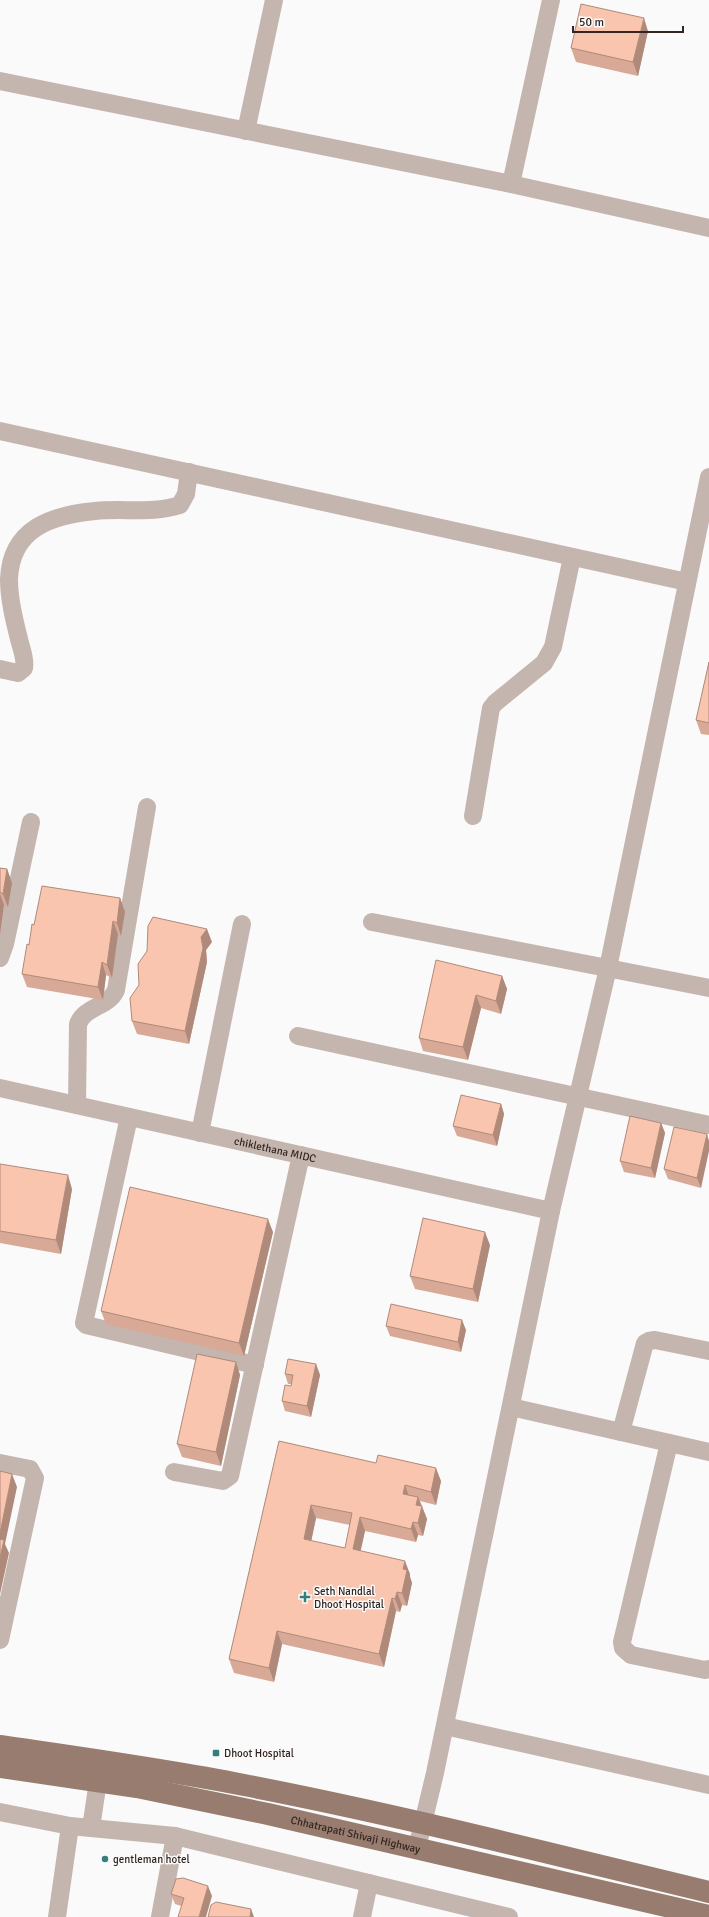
<svg xmlns="http://www.w3.org/2000/svg" width="709" height="1917" font-family="Signika,sans-serif">
  <style>
    .lines { fill: none; stroke-linecap: round; stroke-linejoin: round }
    .minor { stroke: #c5b5af; stroke-width: 18 }
    .major { stroke: #987c70; stroke-width: 22 }
    .wall { fill: #d7a996; fill-rule: evenodd }
    .shaded-wall { fill: #af8a7a }
    .building { fill: #fac5af; stroke: #af8a7a; fill-rule: evenodd }
    .poi-dot { fill: #357e7c; stroke: #fafafa; stroke-width: 1.5 }
    .labels { text-anchor: middle; dominant-baseline: central; stroke-width: 3; stroke-linejoin: round; paint-order: stroke }
    .street-label { font-size: 11px; fill: #332520; stroke: #fafafa }
    .poi-label { font-size: 11px; fill: #332520; stroke: #fafafa; text-anchor: start }
  </style>
  <rect width="100%" height="100%" fill="#fafafa"/>
  <g class="lines">
    <g class="minor">
      <polyline points="0,81 511,184 709,228"/>
      <polyline points="246,131 274,0"/>
      <polyline points="511,184 551,0"/>
      <polyline points="0,431 687,582"/>
      <path d="M0,669L18,673L24,668C26,659 21,648 19,639C14,619 9,599 9,579C11,528 52,515 95,511C123,508 153,514 180,505L186,494L189,472"/>
      <polyline points="473,816 491,708 495,703 544,663 553,647 572,557"/>
      <polyline points="372,922 709,988"/>
      <polyline points="0,958 5,944 31,822"/>
      <polyline points="298,1036 709,1125"/>
      <path id="s1" d="M0,1088L551,1211"/>
      <path d="M77,1105L78,1024C85,1006 109,1007 116,990L147,807"/>
      <polyline points="129,1117 84,1323 86,1325 255,1365"/>
      <polyline points="200,1133 242,924"/>
      <polyline points="511,1407 709,1452"/>
      <polyline points="621,1432 645,1343 649,1341 655,1340 709,1351"/>
      <polyline points="669,1443 622,1642 623,1648 631,1655 705,1670 709,1669"/>
      <polyline points="0,1463 30,1469 35,1478 0,1640"/>
      <polyline points="174,1472 223,1481 230,1476 301,1155"/>
      <polyline points="445,1726 709,1785"/>
      <polyline points="0,1812 70,1826 175,1836 509,1917"/>
      <polyline points="91,1828 98,1781"/>
      <polyline points="417,1848 435,1773 551,1211 608,968 709,477"/>
      <polyline points="57,1917 70,1826"/>
      <polyline points="160,1917 175,1836"/>
      <polyline points="362,1917 369,1883"/>
    </g>
    <g class="major">
      <path d="M0,1746C82,1758 163,1769 244,1785C400,1815 555,1855 709,1892"/>
      <path id="s2" d="M0,1767L137,1787L268,1814L709,1916"/>
    </g>
  </g>
  <g class="wall">
    <polygon points="648,31 638,76 576,62 571,48"/>
    <polygon points="709,662 709,735 701,734 696,720"/>
    <polygon points="0,868 7,869 12,883 8,907 4,905 0,934"/>
    <polygon points="120,898 125,912 121,936 118,934 112,978 106,975 103,1000 27,987 22,974 34,925"/>
    <polygon points="212,942 206,950 207,962 189,1044 137,1034 132,1021"/>
    <polygon points="502,976 507,989 501,1014 481,1008 468,1060 423,1051 419,1038"/>
    <polygon points="501,1104 504,1114 497,1146 457,1136 453,1126"/>
    <polygon points="661,1123 665,1133 655,1178 624,1172 620,1161"/>
    <polygon points="707,1134 701,1188 668,1179 664,1169"/>
    <polygon points="0,1164 72,1189 61,1254 0,1243"/>
    <polygon points="273,1232 244,1356 106,1324 101,1311"/>
    <polygon points="490,1245 478,1302 415,1289 410,1276"/>
    <polygon points="386,1326 466,1330 461,1352 390,1336"/>
    <polygon points="236,1362 240,1375 221,1466 182,1457 177,1444"/>
    <polygon points="316,1364 320,1375 311,1417 285,1411 282,1401 291,1386 291,1384 288,1384 285,1374"/>
    <path d="M279,1441L441,1481L436,1505L420,1501L427,1519L423,1536L418,1535L416,1542L365,1531L360,1551L410,1574V1577L412,1583L407,1606L402,1605L400,1612L396,1611L384,1667L282,1644L274,1682L234,1673L229,1659ZM316,1518L350,1525L345,1548L311,1541Z"/>
    <polygon points="171,1894 212,1896 181,1906 175,1904"/>
  </g>
  <g class="shaded-wall">
    <polygon points="644,18 648,31 638,76 633,62"/>
    <polygon points="7,869 12,883 8,907 3,894"/>
    <polygon points="0,894 4,905 0,934"/>
    <polygon points="120,898 125,912 121,936 117,923"/>
    <polygon points="113,921 118,934 112,978 107,965"/>
    <polygon points="207,929 212,942 206,950 207,962 189,1044 185,1031 201,937"/>
    <polygon points="102,962 106,975 103,1000 98,987"/>
    <polygon points="502,976 507,989 501,1014 496,1001"/>
    <polygon points="476,995 481,1008 468,1060 463,1047"/>
    <polygon points="501,1104 504,1114 497,1146 493,1135"/>
    <polygon points="661,1123 665,1133 655,1178 651,1168"/>
    <polygon points="707,1134 709,1141 709,1151 701,1188 697,1178"/>
    <polygon points="68,1175 72,1189 61,1254 56,1240"/>
    <polygon points="268,1219 273,1232 244,1356 239,1343"/>
    <polygon points="485,1232 490,1245 478,1302 473,1289"/>
    <polygon points="462,1320 466,1330 461,1352 458,1342"/>
    <polygon points="236,1362 240,1375 221,1466 216,1452"/>
    <polygon points="316,1364 320,1375 311,1417 307,1406"/>
    <polygon points="436,1468 441,1481 436,1505 431,1492"/>
    <polygon points="12,1474 17,1487 5,1544 9,1553 0,1594 0,1533"/>
    <polygon points="405,1485 410,1499 403,1494"/>
    <polygon points="418,1497 427,1519 423,1536 418,1523 416,1505"/>
    <polygon points="311,1505 316,1518 309,1552 304,1539"/>
    <polygon points="360,1517 365,1531 358,1563 353,1549"/>
    <polygon points="413,1522 418,1535 416,1542 411,1529"/>
    <polygon points="405,1561 410,1574 410,1577 412,1583 407,1606 402,1593 403,1569"/>
    <polygon points="397,1592 402,1605 400,1612 395,1599"/>
    <polygon points="392,1598 396,1611 384,1667 379,1654"/>
    <polygon points="277,1631 282,1644 274,1682 269,1668"/>
    <polygon points="208,1886 212,1896 206,1917 199,1917"/>
    <polygon points="251,1909 254,1917 250,1917"/>
  </g>
  <g class="building">
    <polygon points="581,4 644,18 633,62 571,48"/>
    <polygon points="709,662 709,723 696,720"/>
    <polygon points="0,868 7,869 3,894 0,892"/>
    <polygon points="42,886 120,898 117,923 113,921 107,965 102,962 98,987 22,974 27,944 29,945 32,924 34,925"/>
    <polygon points="153,917 207,929 201,937 203,948 185,1031 132,1021 130,998 139,985 138,964 147,951 148,926"/>
    <polygon points="436,960 502,976 496,1001 476,995 463,1047 419,1038"/>
    <polygon points="461,1095 501,1104 493,1135 453,1126"/>
    <polygon points="630,1116 661,1123 651,1168 620,1161"/>
    <polygon points="674,1127 707,1134 697,1178 664,1169"/>
    <polygon points="0,1164 68,1175 56,1240 0,1231"/>
    <polygon points="130,1187 268,1219 239,1343 101,1311"/>
    <polygon points="423,1218 485,1232 473,1289 410,1276"/>
    <polygon points="391,1304 462,1320 458,1342 386,1326"/>
    <polygon points="197,1354 236,1362 216,1452 177,1444"/>
    <polygon points="288,1359 316,1364 307,1406 282,1401 285,1385 291,1386 293,1375 285,1374"/>
    <path d="M279,1441L376,1463L378,1455L436,1468L431,1492L405,1485L403,1494L418,1497L416,1505L422,1506L418,1523L413,1522L411,1529L360,1517L353,1549L405,1561L403,1569L407,1570L402,1593L397,1592L395,1599L392,1598L379,1654L277,1631L269,1668L229,1659ZM311,1505L352,1513L345,1548L304,1539Z"/>
    <polygon points="0,1471 12,1474 0,1533"/>
    <polygon points="0,1539 4,1540 0,1558"/>
    <polygon points="183,1878 208,1886 199,1917 178,1917 184,1898 171,1894 176,1879"/>
    <polygon points="216,1902 251,1909 250,1917 208,1917 211,1905"/>
  </g>
  <g class="poi-dot">
    <path d="M303 1591h4v4h4v4h-4v4h-4v-4h-4v-4h4z"/>
    <rect x="212" y="1749" width="8" height="8" rx="2"/>
    <circle cx="105" cy="1859" r="4"/>
  </g>
  <g class="labels">
    <g class="street-label">
      <text stroke="none"><textPath href="#s1" startOffset="282">chiklethana MIDC</textPath></text>
      <text stroke="none"><textPath href="#s2" startOffset="362">Chhatrapati Shivaji Highway</textPath></text>
    </g>
    <g class="poi-label">
      <text x="314" y="1591">Seth Nandlal<tspan x="314" dy="13">Dhoot Hospital</tspan></text>
      <text x="224" y="1753">Dhoot Hospital</text>
      <text x="113" y="1859">gentleman hotel</text>
    </g>
  </g>
  <path d="M573 26v6h110v-6" fill="none" stroke="#332520" stroke-width="2"/>
  <text x="579" y="26" font-size="12" fill="#332520" stroke="#fafafa" stroke-width="3" paint-order="stroke">50 m</text>
</svg>
